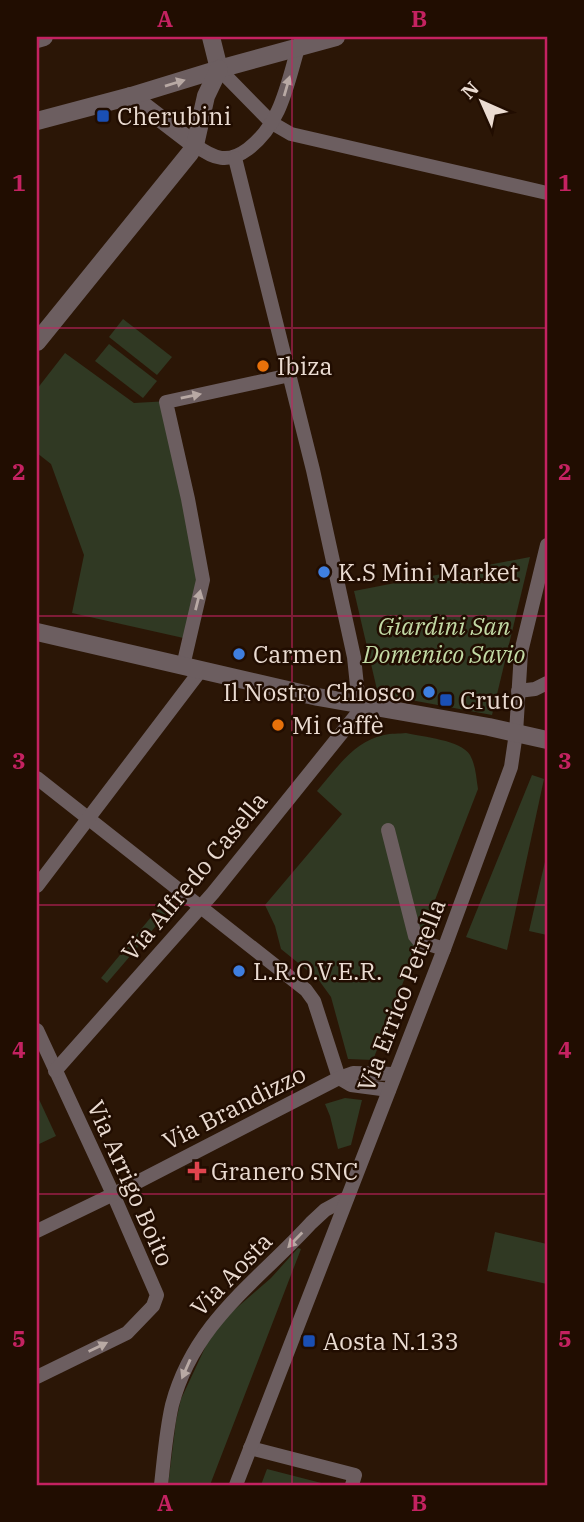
<svg xmlns="http://www.w3.org/2000/svg" width="584" height="1522" font-family="'IBM Plex Serif',serif">
  <style>
    .green { fill: #303923 }
    .lines { fill: none; stroke-linecap: round; stroke-linejoin: round }
    .minor { stroke: #6c5e60; stroke-width: 14 }
    .tertiary { stroke: #6c5e60; stroke-width: 18 }
    .oneway { fill: #b8a9a4 }
    .grid { fill: none; stroke: #c42261; stroke-width: 2; stroke-opacity: 0.55 }
    .transit-dot { fill: #1a4fb4; stroke: #210d01; stroke-width: 2.5 }
    .food-dot { fill: #e8710a; stroke: #210d01; stroke-width: 2.5 }
    .shop-dot { fill: #3f7fe0; stroke: #210d01; stroke-width: 2.5 }
    .health-dot { fill: #e0444e; stroke: #210d01; stroke-width: 2.5 }
    .labels { text-anchor: middle; dominant-baseline: central; stroke-width: 5; stroke-linejoin: round; paint-order: stroke }
    .poi-label { font-size: 24px; fill: #eadbd1; stroke: #210d01; text-anchor: start }
    .park-label { font-size: 24px; font-style: italic; fill: #c2daa5; stroke: #210d01 }
    .street-label { font-size: 24px; fill: #eadbd1; stroke: #210d01 }
    .neatline { fill: none; stroke: #c42261; stroke-width: 2.5 }
    .grid-label { font-size: 23px; text-anchor: middle; font-weight: bold; fill: #c42261 }
  </style>
  <rect width="100%" height="100%" fill="#2b1606"/>
  <g class="green">
    <polygon points="123,319 172,357 157,375 109,337"/>
    <polygon points="109,344 157,381 143,398 95,361"/>
    <polygon points="65,353 134,403 169,401 203,580 188,639 72,613 84,555 51,464 37,453 37,389"/>
    <polygon points="530,557 492,715 378,694 354,591"/>
    <path d="M406,733C423,737 461,740 470,755C476,766 476,777 478,789L373,1060L348,1059L331,997L318,979L281,949L275,926L265,905L342,814L317,791C336,769 354,741 384,735C391,733 399,734 406,733Z"/>
    <polygon points="532,775 544,779 507,950 466,937"/>
    <polygon points="547,853 547,935 529,931"/>
    <polygon points="165,900 173,906 107,983 101,978"/>
    <polygon points="37,1095 56,1136 37,1145"/>
    <polygon points="345,1098 362,1100 351,1145 338,1149 330,1116 325,1104"/>
    <polygon points="495,1232 547,1244 547,1284 487,1271"/>
    <polygon points="298,1248 301,1249 210,1485 168,1485 176,1421 181,1399 210,1337 226,1317 271,1278"/>
    <polygon points="267,1469 329,1485 261,1485"/>
  </g>
  <g class="lines">
    <g class="minor">
      <polyline points="219,69 272,123 291,134 547,193"/>
      <path d="M195,145C214,159 228,164 248,149C281,124 287,85 298,48"/>
      <polyline points="183,666 203,580 188,499 166,402 290,375"/>
      <polyline points="518,691 535,689 547,683"/>
      <polyline points="37,778 306,990 314,1001 339,1078 351,1085 389,1090"/>
      <polyline points="388,830 415,936 419,941 444,949"/>
      <polyline points="37,886 201,670"/>
      <polyline points="37,1030 113,1194 157,1295 153,1306 127,1333 37,1377"/>
      <polyline points="55,1071 213,893 357,714 359,705 354,657 313,470 235,158"/>
      <polyline points="37,1231 124,1189 339,1078 353,1073 395,1074"/>
      <polyline points="250,1448 355,1475 352,1485"/>
      <path d="M161,1485C164,1459 166,1431 172,1405C194,1322 257,1282 311,1223L325,1210L347,1198"/>
      <polyline points="236,1485 444,949 511,767 516,733 521,652 547,545"/>
    </g>
    <g class="tertiary">
      <polyline points="211,37 219,69"/>
      <polyline points="37,39 44,37"/>
      <polyline points="131,96 195,145"/>
      <polyline points="37,121 131,96 219,69 336,37"/>
      <polyline points="37,342 190,153 195,145 206,96 219,69"/>
      <polyline points="37,632 318,697 489,727 547,740"/>
    </g>
  </g>
  <defs><path id="oneway-solid" d="M-6-.8H1V-3.2L6.5 0L1 3.2V.8H-6Z" transform="scale(1.75)"/></defs>
  <g class="oneway">
    <use href="#oneway-solid" transform="translate(175 83) rotate(-17)"/>
    <use href="#oneway-solid" transform="translate(287 86) rotate(-74)"/>
    <use href="#oneway-solid" transform="translate(191 396) rotate(-12)"/>
    <use href="#oneway-solid" transform="translate(198 600) rotate(-76)"/>
    <use href="#oneway-solid" transform="translate(295 1240) rotate(134)"/>
    <use href="#oneway-solid" transform="translate(98 1347) rotate(-26)"/>
    <use href="#oneway-solid" transform="translate(186 1369) rotate(114)"/>
  </g>
  <path class="grid" d="M292,37V1485M37,328H547M37,616H547M37,905H547M37,1194H547"/>
  <g class="transit-dot">
    <rect x="96" y="109" width="14" height="14" rx="3.5"/>
    <rect x="439" y="693" width="14" height="14" rx="3.5"/>
    <rect x="302" y="1334" width="14" height="14" rx="3.5"/>
  </g>
  <g class="food-dot">
    <circle cx="263" cy="366" r="7"/>
    <circle cx="278" cy="725" r="7"/>
  </g>
  <g class="shop-dot">
    <circle cx="324" cy="572" r="7"/>
    <circle cx="239" cy="654" r="7"/>
    <circle cx="429" cy="692" r="7"/>
    <circle cx="239" cy="971" r="7"/>
  </g>
  <path class="health-dot" d="M193.5 1160.5h7v7h7v7h-7v7h-7v-7h-7v-7h7z"/>
  <g class="labels">
    <g class="poi-label">
      <text x="117" y="116">Cherubini</text>
      <text x="277" y="366">Ibiza</text>
      <text x="338" y="572">K.S Mini Market</text>
      <text x="253" y="654">Carmen</text>
      <text x="415" y="692" text-anchor="end">Il Nostro Chiosco</text>
      <text x="460" y="700">Cruto</text>
      <text x="292" y="725">Mi Caffè</text>
      <text x="253" y="971">L.R.O.V.E.R.</text>
      <text x="211" y="1171">Granero SNC</text>
      <text x="323" y="1341">Aosta N.133</text>
    </g>
    <g class="park-label">
      <text x="444" y="626">Giardini San<tspan x="444" dy="28">Domenico Savio</tspan></text>
    </g>
    <g class="street-label">
      <text transform="translate(194 876) rotate(-50)">Via Alfredo Casella</text>
      <text transform="translate(401 995) rotate(-69)">Via Errico Petrella</text>
      <text transform="translate(234 1107) rotate(-27)">Via Brandizzo</text>
      <text transform="translate(131 1183) rotate(66)">Via Arrigo Boito</text>
      <text transform="translate(231 1274) rotate(-46)">Via Aosta</text>
    </g>
  </g>
  <rect width="584" height="1522" fill="none" stroke="#210d01" stroke-width="77"/>
  <g transform="translate(482 102) rotate(315)" stroke="#210d01" stroke-width="5" paint-order="stroke">
  <path d="M0-5L12 26L0 18L-12 26Z" fill="#eadbd1"/>
  <text y="-10" font-size="19" font-weight="bold" text-anchor="middle" fill="#eadbd1">N</text>
  </g>
  <rect x="38" y="38" width="508" height="1446" class="neatline"/>
  <g class="grid-label">
    <text x="165" y="27">A</text>
    <text x="419" y="27">B</text>
    <text x="19" y="191">1</text>
    <text x="565" y="191">1</text>
    <text x="19" y="480">2</text>
    <text x="565" y="480">2</text>
    <text x="19" y="769">3</text>
    <text x="565" y="769">3</text>
    <text x="19" y="1058">4</text>
    <text x="565" y="1058">4</text>
    <text x="19" y="1347">5</text>
    <text x="565" y="1347">5</text>
    <text x="165" y="1511">A</text>
    <text x="419" y="1511">B</text>
  </g>
</svg>
